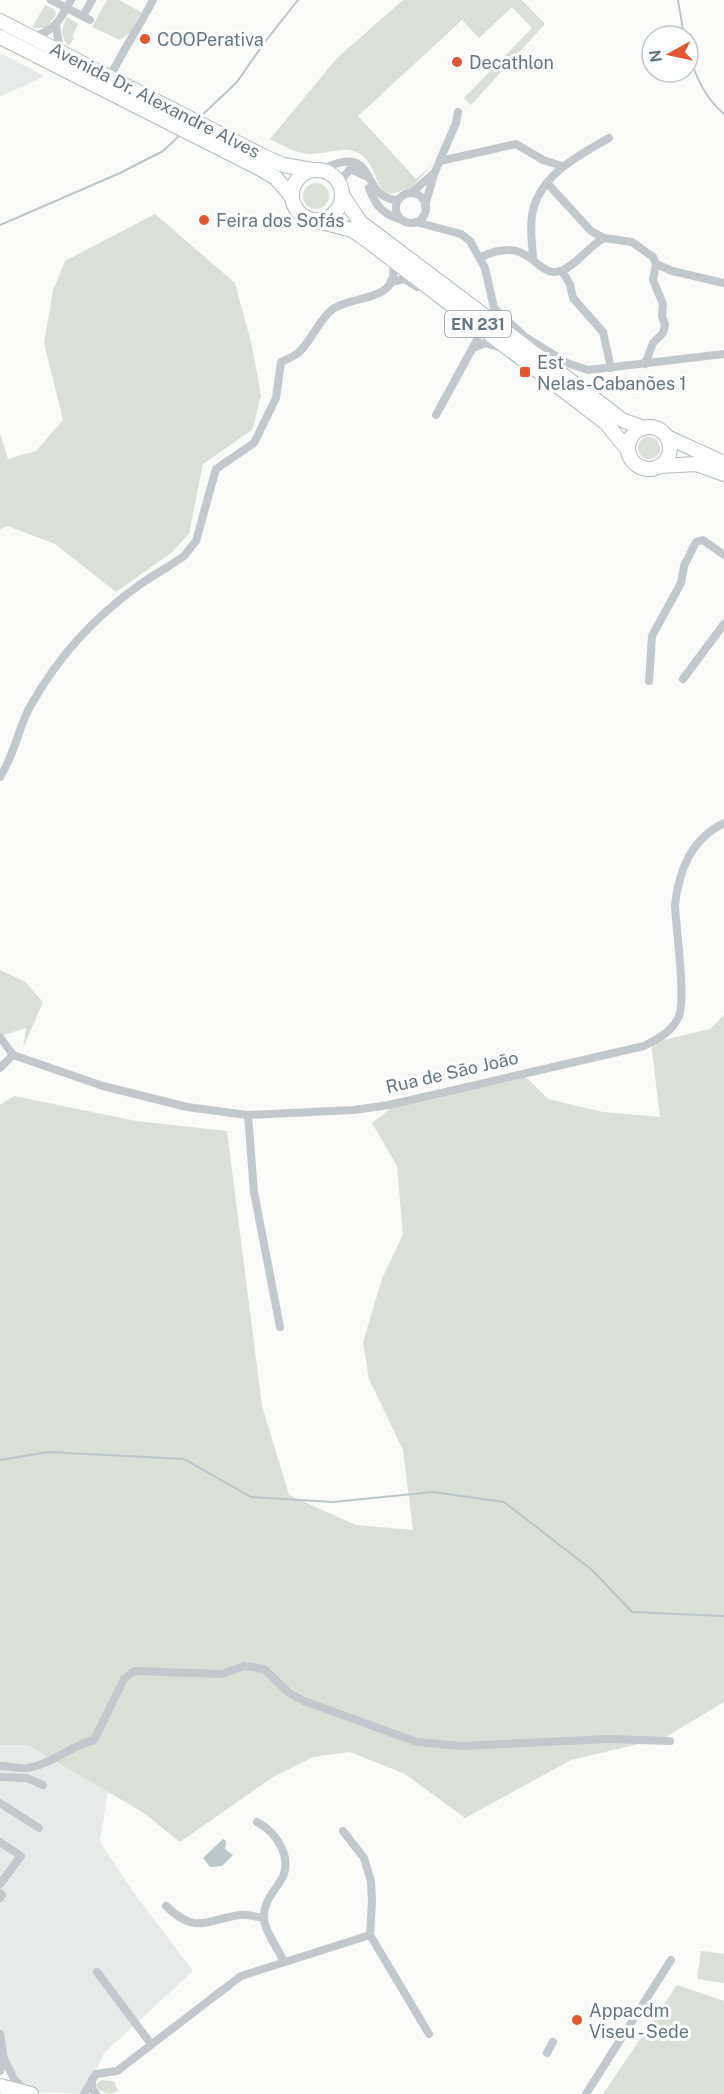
<svg xmlns="http://www.w3.org/2000/svg" width="724" height="2094" font-family="'Public Sans',sans-serif">
  <style>
    .built { fill: #e8e9e9 }
    .green { fill: #dadfd7 }
    .water { fill: #bbc7cb }
    .lines { fill: none; stroke-linecap: round; stroke-linejoin: round }
    .stream { stroke: #bbc7cb; stroke-width: 2 }
    .primary-casing { stroke: #b5babe; stroke-width: 16 }
    .minor { stroke: #c3c8cc; stroke-width: 8 }
    .primary { stroke: #fff; stroke-width: 14 }
    .poi-dot { fill: #e4572e; stroke: #fff; stroke-width: 2 }
    .labels { text-anchor: middle; dominant-baseline: central; stroke-width: 6; stroke-linejoin: round; paint-order: stroke }
    .shield { fill: #fff; stroke: #939fa8; stroke-width: 1.5 }
    .shield-label { font-size: 16px; font-weight: bold; fill: #657683 }
    .poi-label { font-size: 18px; fill: #657683; stroke: #fff; text-anchor: start }
    .street-label { font-size: 18px; fill: #657683; stroke: #fff }
  </style>
  <rect width="100%" height="100%" fill="#fafaf8"/>
  <g class="built">
    <polygon points="0,53 27,67 44,76 0,97"/>
    <polygon points="0,1745 28,1745 108,1790 100,1842 134,1893 193,1971 104,2053 96,2070 89,2094 32,2092 12,2079 0,2044"/>
  </g>
  <g class="green">
    <polygon points="107,0 119,0 141,12 130,33 120,40 92,27"/>
    <path d="M403,0H522L545,24L471,105L464,98L532,28L512,7L479,38L462,20L358,116L416,179L433,164L411,188L388,195C374,185 376,164 360,154C346,144 325,155 309,154C296,153 281,145 270,139L337,58Z"/>
    <polygon points="45,5 54,9 56,14 46,28 32,28"/>
    <path d="M67,17L78,24L73,35L74,39L68,46C60,35 61,29 67,17Z"/>
    <circle cx="316" cy="196" r="13"/>
    <polygon points="155,214 235,283 252,346 261,396 252,430 203,464 189,534 171,553 116,592 55,544 8,526 0,529 0,433 8,459 36,451 63,420 44,343 53,291 65,261"/>
    <circle cx="649" cy="448" r="11"/>
    <polygon points="0,970 24,981 43,1002 23,1048 26,1028 0,1036"/>
    <polygon points="724,1015 724,1702 664,1738 571,1760 465,1818 405,1774 350,1752 313,1757 273,1777 180,1842 144,1813 28,1745 0,1745 0,1105 14,1096 136,1121 227,1131 262,1406 289,1495 356,1525 413,1530 403,1450 369,1379 363,1342 382,1279 403,1234 397,1166 372,1123 396,1104 521,1072 548,1099 603,1112 660,1117 651,1043 710,1029"/>
    <polygon points="701,1951 724,1954 724,1983 697,1979"/>
    <polygon points="677,1985 724,2001 724,2094 603,2094"/>
    <polygon points="101,2080 114,2081 118,2091 109,2094 99,2090 96,2085"/>
  </g>
  <polygon class="water" points="223,1839 226,1841 225,1849 233,1855 222,1866 210,1867 203,1858"/>
  <g class="lines">
    <g class="stream">
      <polyline points="678,0 684,36"/>
      <path d="M688,51C695,75 704,97 724,114"/>
      <polyline points="199,118 237,82 264,43 298,0"/>
      <polyline points="0,225 120,173 163,151 181,134"/>
      <polyline points="0,1460 48,1452 184,1459 251,1497 333,1502 433,1492 504,1502 592,1570 632,1612 724,1616"/>
    </g>
    <defs>
      <g id="primary">
        <polyline points="0,21 265,157 283,165 313,170"/>
        <polyline points="0,37 259,168 276,178 292,197"/>
        <circle cx="317" cy="195" r="25"/>
        <polyline points="342,195 360,222 604,406 622,420 644,428"/>
        <polyline points="314,220 352,230 368,241 606,423 628,450"/>
        <circle cx="649" cy="448" r="21"/>
        <polyline points="667,437 724,463"/>
        <polyline points="660,466 696,464 724,474"/>
        <polyline points="0,2086 31,2094"/>
      </g>
    </defs>
    <use href="#primary" class="primary-casing"/>
    <g class="minor">
      <polyline points="51,0 90,20"/>
      <polyline points="83,16 92,0"/>
      <polyline points="56,26 59,45 63,51"/>
      <path d="M32,37C55,31 60,20 71,0"/>
      <path d="M110,77C123,50 139,27 153,0"/>
      <polyline points="440,161 516,144 543,160 562,166"/>
      <path d="M321,170C380,140 358,199 398,200"/>
      <polyline points="339,183 350,169 365,176"/>
      <polyline points="547,183 591,231 604,238 632,242 653,257 656,264 653,280 663,304 662,316 665,325 663,333 653,343 645,364"/>
      <path d="M369,188C376,207 384,215 402,220"/>
      <polyline points="411,193 433,174"/>
      <circle cx="411" cy="208" r="15"/>
      <polyline points="425,206 434,174 456,123 458,112"/>
      <polyline points="416,222 461,234 470,241 485,268 494,308 525,337 567,363 588,370 724,354"/>
      <path d="M481,257C532,233 535,279 560,271C575,267 589,246 604,238"/>
      <path d="M533,257C532,243 530,228 532,215C539,175 578,156 609,138"/>
      <polyline points="656,264 672,271 724,283"/>
      <polyline points="562,271 570,284 573,298 603,332 611,368"/>
      <polyline points="391,282 405,279 417,287"/>
      <polyline points="473,348 485,343 508,350"/>
      <polyline points="436,415 477,340 476,324"/>
      <polyline points="683,679 724,624"/>
      <polyline points="649,681 652,636 681,583 684,566 696,542 703,540 724,555"/>
      <path d="M0,777C16,752 18,727 31,705C58,657 93,618 138,586C153,575 169,567 184,556L196,541L216,469L254,443L276,398L281,362C287,359 293,357 298,353C312,341 318,320 333,309C355,294 403,303 392,259"/>
      <path d="M0,1037L13,1055L103,1086L187,1107L247,1115L354,1110L389,1105L644,1046C658,1039 673,1031 679,1016C686,996 676,929 675,905C679,870 691,839 724,823"/>
      <polyline points="0,1068 13,1055"/>
      <polyline points="248,1115 254,1192 280,1327"/>
      <path d="M0,1766C9,1766 20,1769 28,1768C52,1764 70,1746 94,1740L124,1679L134,1671L222,1674L244,1666L264,1669L289,1693L304,1701L417,1742L462,1746L608,1739L670,1741"/>
      <polyline points="0,1777 27,1778 43,1785"/>
      <polyline points="0,1803 39,1828"/>
      <path d="M257,1822C276,1832 294,1858 281,1880C274,1892 263,1902 264,1918C264,1930 278,1949 283,1960"/>
      <polyline points="343,1831 364,1858 371,1881 372,1902 370,1935 429,2034"/>
      <polyline points="0,1842 21,1856 0,1884"/>
      <polyline points="0,1893 2,1895 0,1898"/>
      <path d="M166,1906C196,1935 205,1920 240,1915C247,1914 256,1917 263,1918"/>
      <polyline points="97,1972 151,2044"/>
      <polyline points="0,2034 4,2059"/>
      <polyline points="547,2053 553,2042"/>
      <polyline points="0,2071 4,2059 14,2079 26,2091"/>
      <polyline points="92,2080 92,2088 96,2094"/>
      <polyline points="84,2094 96,2074 117,2071 241,1976 370,1935"/>
      <polyline points="586,2094 671,1960"/>
    </g>
    <use href="#primary" class="primary"/>
  </g>
  <g class="poi-dot">
    <circle cx="145" cy="39" r="6"/>
    <circle cx="457" cy="62" r="6"/>
    <circle cx="204" cy="220" r="6"/>
    <rect x="519" y="366" width="12" height="12" rx="3"/>
    <circle cx="577" cy="2020" r="6"/>
  </g>
  <g class="labels">
    <rect class="shield" x="445" y="311" width="66" height="26" rx="4.5"/>
    <g class="shield-label">
      <text x="478" y="324">EN 231</text>
    </g>
    <g class="poi-label">
      <text x="157" y="39">COOPerativa</text>
      <text x="469" y="62">Decathlon</text>
      <text x="216" y="220">Feira dos Sofás</text>
      <text x="537" y="362">Est<tspan x="537" dy="21">Nelas-Cabanões 1</tspan></text>
      <text x="589" y="2010">Appacdm<tspan x="589" dy="21">Viseu - Sede</tspan></text>
    </g>
    <g class="street-label">
      <text transform="translate(155 100) rotate(27)">Avenida Dr. Alexandre Alves</text>
      <text transform="translate(452 1072) rotate(-13)">Rua de São João</text>
    </g>
  </g>
  <g transform="translate(670 54) rotate(262)"><circle r="28" fill="#ffffff" stroke="#c1c8cd" stroke-width="1.5"/>
  <path d="M0-4.5L10 22L0 15L-10 22Z" fill="#e4572e"/>
  <text y="-9" font-size="16" font-weight="bold" text-anchor="middle" fill="#657683">N</text>
  </g>
</svg>
